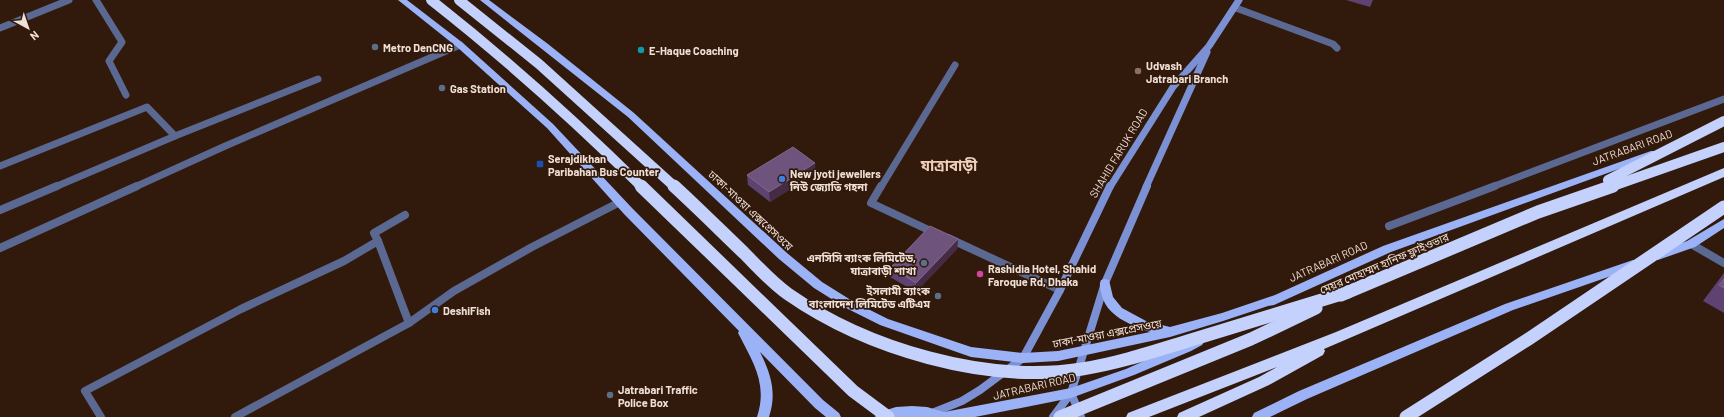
<svg xmlns="http://www.w3.org/2000/svg" width="1724" height="417" font-family="Barlow,'Noto Sans Bengali',sans-serif">
  <style>
    .lines { fill: none; stroke-linecap: round; stroke-linejoin: round }
    .minor-far1 { stroke: #5a6892; stroke-width: 7 }
    .minor { stroke: #5a6892; stroke-width: 8 }
    .secondary-far1 { stroke: #7b91d4; stroke-width: 7 }
    .secondary { stroke: #7b91d4; stroke-width: 8 }
    .primary { fill: #9bb2f7; fill-rule: evenodd }
    .motorway { fill: #c3d1fc; fill-rule: evenodd }
    .motorway-bridge-far1 { stroke: #c3d1fc; stroke-width: 10 }
    .motorway-bridge { stroke: #c3d1fc; stroke-width: 13 }
    .wall { fill: #5e4272 }
    .shaded-wall { fill: #452b44 }
    .building { fill: #6e537c; stroke: #82698a }
    .service-dot { fill: #5c6f8a; stroke: #311a0b; stroke-width: 1.5 }
    .culture-dot { fill: #0f9aa8; stroke: #311a0b; stroke-width: 1.5 }
    .education-dot { fill: #8d6e63; stroke: #311a0b; stroke-width: 1.5 }
    .transit-dot { fill: #1a4fb4; stroke: #311a0b; stroke-width: 1.5 }
    .shop-dot { fill: #3f7fe0; stroke: #311a0b; stroke-width: 1.5 }
    .hotel-dot { fill: #d1479c; stroke: #311a0b; stroke-width: 1.5 }
    .labels { text-anchor: middle; dominant-baseline: central; stroke-width: 3.5; stroke-linejoin: round; paint-order: stroke }
    .poi-label { font-size: 11px; font-weight: bold; fill: #f0dfd6; stroke: #311a0b; text-anchor: start }
    .street-label { font-size: 11px; fill: #f0dfd6; stroke: #311a0b }
    .district-label { font-size: 15px; font-weight: bold; fill: #f0d0bd; stroke: #311a0b }
  </style>
  <rect width="100%" height="100%" fill="#311a0b"/>
  <g class="lines">
    <g class="minor-far1">
      <polyline points="96,0 122,42 109,61 126,95"/>
      <polyline points="1236,8 1333,44 1337,48"/>
      <polyline points="0,28 69,0"/>
      <polyline points="175,136 318,79"/>
      <polyline points="0,166 147,107 175,136 55,187"/>
      <polyline points="135,187 223,147 460,45"/>
      <polyline points="881,187 955,65"/>
      <polyline points="1492,187 1724,99"/>
    </g>
    <g class="minor">
      <polyline points="881,186 871,203 935,233"/>
      <polyline points="0,210 57,186"/>
      <polyline points="1389,226 1495,186"/>
      <polyline points="948,238 1060,290"/>
      <polyline points="378,241 409,323"/>
      <polyline points="1691,244 1724,263"/>
      <polyline points="0,248 137,186"/>
      <polyline points="101,417 85,391 241,309 344,261 378,241 374,233 405,215"/>
      <polyline points="235,417 409,323 454,291 532,247 620,202"/>
    </g>
    <g class="secondary-far1">
      <polyline points="1110,187 1173,87 1209,46 1239,0"/>
      <polyline points="1146,187 1207,52"/>
    </g>
    <g class="secondary">
      <polyline points="932,413 962,401 980,390 1023,358 1060,290 1110,186"/>
      <polyline points="1053,417 1071,393"/>
      <polyline points="1081,417 1071,393 1105,283 1147,186"/>
    </g>
    <g class="primary">
      <path d="M398,0H407L463,43L553,124L632,208L823,400L839,413L841,417H826L815,408L760,352C771,374 777,393 769,417H757C768,384 753,362 738,333L739,331L624,214L547,128L457,47Z"/>
      <path d="M480,0H489L548,44L634,113L787,253L822,282L854,302L888,319L971,347L1023,353L1058,351L1150,332C1131,325 1105,316 1101,292C1100,288 1099,284 1101,280L1105,279L1109,280L1113,297L1122,308L1146,321L1170,327L1222,313L1275,295L1383,246L1651,151H1657L1659,153L1657,155L1391,252L1274,305L1268,306L1223,321L1170,337L1058,361L1023,363L971,357L880,325L846,308L814,288L779,259L628,117Z"/>
      <polygon points="1724,219 1724,228 1695,247 1658,260 1654,259 1653,256 1654,253 1687,241"/>
      <polygon points="1633,260 1637,261 1638,264 1637,267 1513,310 1307,399 1270,417 1252,417 1254,413 1299,391 1505,304"/>
      <polygon points="1198,337 1202,339 1204,342 1202,345 1191,351 1134,375 1071,398 975,417 875,417 877,413 896,407 912,406 927,407 944,412 1071,388 1126,369"/>
    </g>
    <polygon class="motorway" points="1724,168 1724,177 1324,349 1325,351 1323,355 1269,385 1199,417 1177,417 1179,413 1259,377 1277,367 1149,417 1126,417 1128,413 1336,332"/>
    <g class="motorway-bridge-far1">
      <path d="M431,0C505,58 575,121 642,187"/>
      <polyline points="459,0 539,64 675,187"/>
      <polyline points="1608,180 1724,121"/>
      <polyline points="1610,187 1724,147"/>
    </g>
    <g class="motorway-bridge">
      <polyline points="641,186 853,391 888,417"/>
      <path d="M674,186C698,208 721,231 744,253C758,267 772,283 788,294C867,349 986,384 1082,369C1120,363 1155,351 1191,340C1243,324 1296,308 1348,292"/>
      <polyline points="1341,295 1538,212 1613,186"/>
      <polyline points="1060,417 1251,339 1316,308"/>
      <polyline points="1406,417 1527,340 1724,207"/>
    </g>
  </g>
  <g class="wall">
    <polygon points="1346,0 1373,0 1370,7"/>
    <polygon points="816,173 770,202 748,185 747,175"/>
    <polygon points="958,239 957,249 916,292 890,277 891,267"/>
    <polygon points="1724,273 1724,313 1703,301"/>
  </g>
  <g class="shaded-wall">
    <polygon points="815,163 816,173 770,202 769,192"/>
    <polygon points="958,239 957,249 916,292 916,283"/>
  </g>
  <g class="building">
    <polygon points="793,147 815,163 769,192 747,175"/>
    <polygon points="930,226 958,239 916,283 891,267"/>
    <polygon points="1724,279 1724,288 1719,285"/>
  </g>
  <g class="service-dot">
    <circle cx="375" cy="47" r="4"/>
    <circle cx="442" cy="88" r="4"/>
    <circle cx="924" cy="263" r="4"/>
    <circle cx="938" cy="296" r="4"/>
    <circle cx="610" cy="395" r="4"/>
  </g>
  <circle class="culture-dot" cx="641" cy="50" r="4"/>
  <circle class="education-dot" cx="1138" cy="71" r="4"/>
  <rect class="transit-dot" x="536" y="160" width="8" height="8" rx="2"/>
  <g class="shop-dot">
    <circle cx="782" cy="179" r="4"/>
    <circle cx="435" cy="310" r="4"/>
  </g>
  <circle class="hotel-dot" cx="980" cy="274" r="4"/>
  <g class="labels">
    <g class="poi-label">
      <text x="383" y="47">Metro DenCNG</text>
      <text x="649" y="50">E-Haque Coaching</text>
      <text x="1146" y="65">Udvash<tspan x="1146" dy="13">Jatrabari Branch</tspan></text>
      <text x="450" y="88">Gas Station</text>
      <text x="548" y="158">Serajdikhan<tspan x="548" dy="13">Paribahan Bus Counter</tspan></text>
      <text x="790" y="173">New jyoti jewellers<tspan x="790" dy="13">নিউ জ্যোতি গহনা</tspan></text>
      <text x="916" y="257" text-anchor="end">এনসিসি ব্যাংক লিমিটেড,<tspan x="916" dy="13">যাত্রাবাড়ী শাখা</tspan></text>
      <text x="988" y="268">Rashidia Hotel, Shahid<tspan x="988" dy="13">Faroque Rd, Dhaka</tspan></text>
      <text x="930" y="290" text-anchor="end">ইসলামী ব্যাংক<tspan x="930" dy="13">বাংলাদেশ লিমিটেড এটিএম</tspan></text>
      <text x="443" y="310">DeshiFish</text>
      <text x="618" y="389">Jatrabari Traffic<tspan x="618" dy="13">Police Box</tspan></text>
    </g>
    <g class="street-label">
      <text transform="translate(1632 147) rotate(-20)">JATRABARI ROAD</text>
      <text transform="translate(1118 153) rotate(-59)">SHAHID FARUK ROAD</text>
      <text transform="translate(751 210) rotate(43)">ঢাকা-মাওয়া এক্সপ্রেসওয়ে</text>
      <text transform="translate(1328 261) rotate(-24)">JATRABARI ROAD</text>
      <text transform="translate(1384 263) rotate(-23)">মেয়র মোহাম্মদ হানিফ ফ্লাইওভার</text>
      <text transform="translate(1107 333) rotate(-11)">ঢাকা-মাওয়া এক্সপ্রেসওয়ে</text>
      <text transform="translate(1034 386) rotate(-13)">JATRABARI ROAD</text>
    </g>
    <g class="district-label">
      <text x="949" y="165">যাত্রাবাড়ী</text>
    </g>
  </g>
  <g transform="translate(28 28) rotate(140)" stroke="#311a0b" stroke-width="3" paint-order="stroke">
  <path d="M0-3L7 15L0 10L-7 15Z" fill="#f0dfd6"/>
  <text y="-6" font-size="11" font-weight="bold" text-anchor="middle" fill="#f0dfd6">N</text>
  </g>
</svg>
